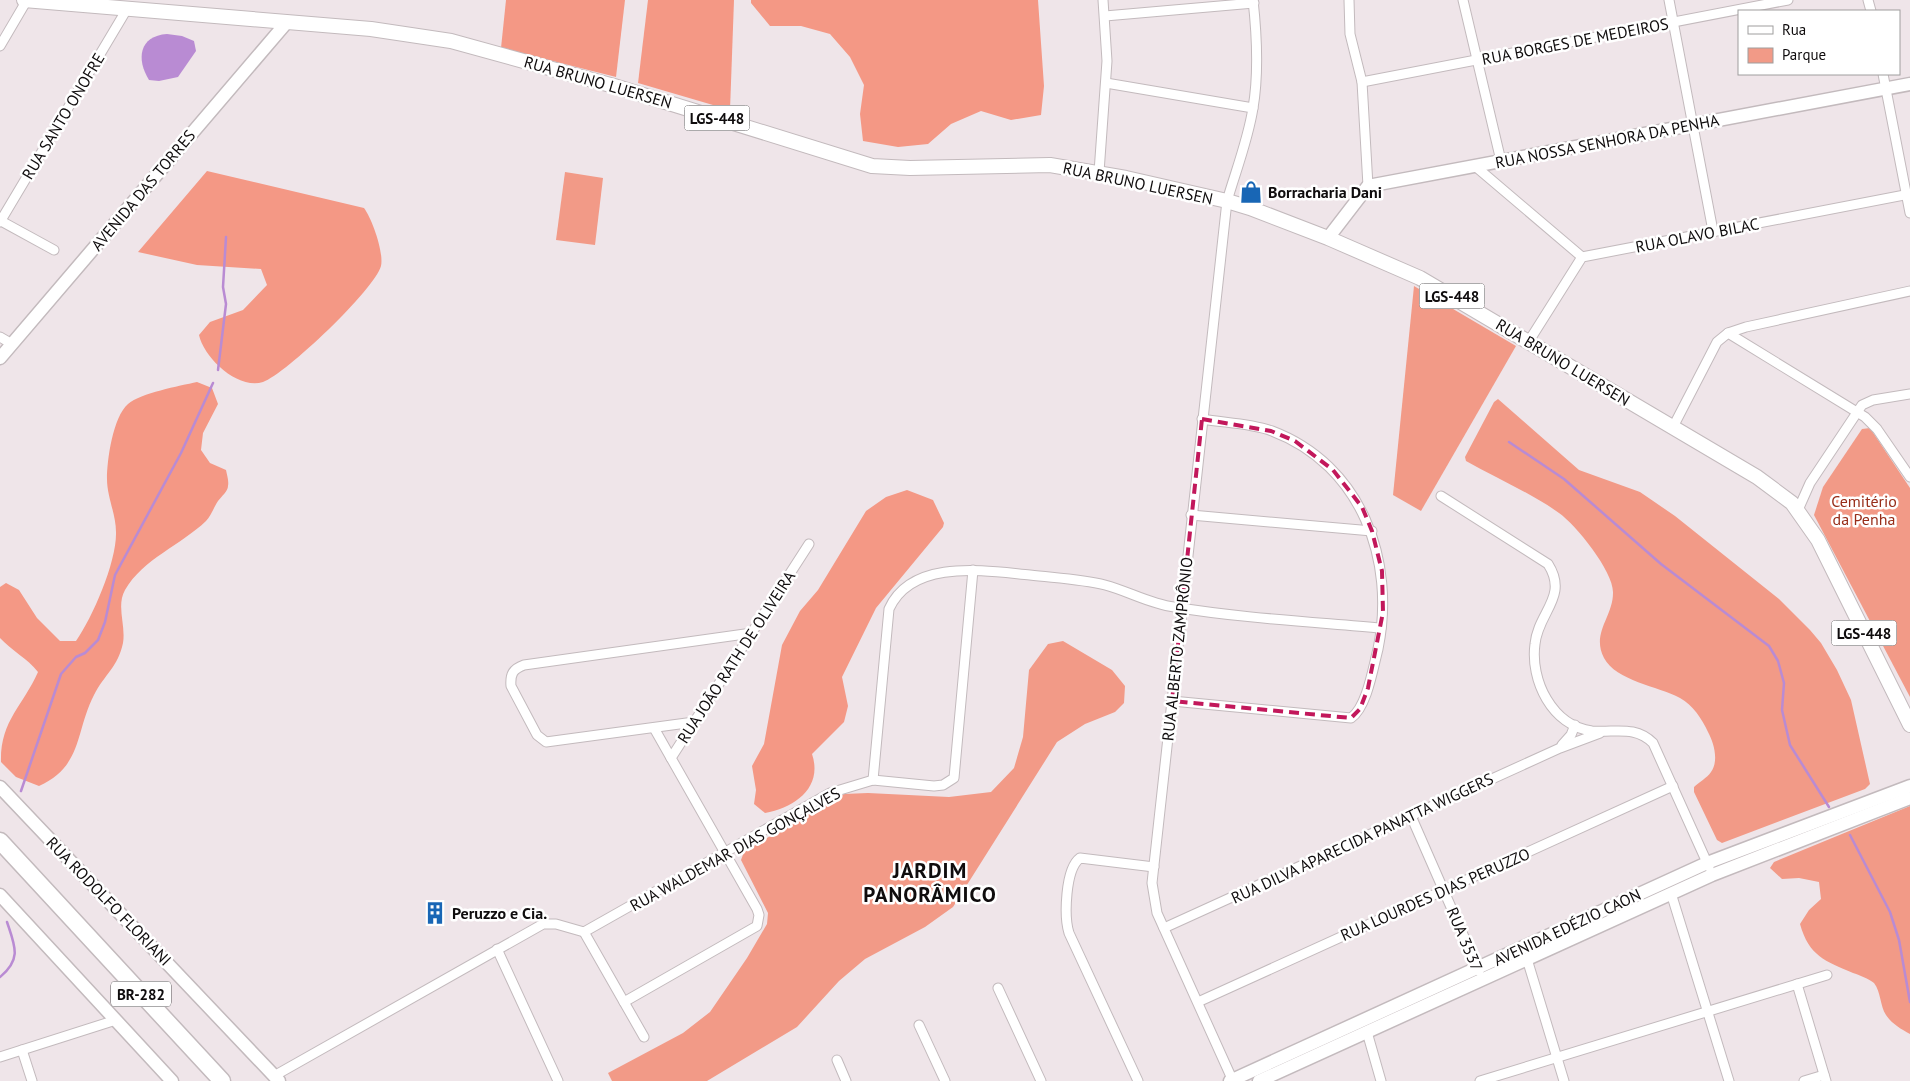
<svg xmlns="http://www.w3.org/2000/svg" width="1910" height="1081" font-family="'PT Sans',sans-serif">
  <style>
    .green { fill: #f29a87 }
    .forest { fill: #f49885 }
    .water { fill: #b98bd3 }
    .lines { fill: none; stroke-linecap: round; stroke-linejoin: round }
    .stream { stroke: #b98bd3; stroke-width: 2.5 }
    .street-casing { stroke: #c3babd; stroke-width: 11 }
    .secondary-casing { stroke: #c3babd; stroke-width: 15 }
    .primary-casing { stroke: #c3babd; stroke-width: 16 }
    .highway-casing { stroke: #c3babd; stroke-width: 19 }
    .street { stroke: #fff; stroke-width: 9 }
    .secondary { stroke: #fff; stroke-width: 12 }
    .primary { stroke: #fff; stroke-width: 14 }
    .highway { stroke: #fff; stroke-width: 16 }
    .marked { fill: none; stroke: #c2185b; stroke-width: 4; stroke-dasharray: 10 6; stroke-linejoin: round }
    .labels { text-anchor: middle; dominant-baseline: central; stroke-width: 5; stroke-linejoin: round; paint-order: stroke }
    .shield { fill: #fff; stroke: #575556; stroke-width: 1 }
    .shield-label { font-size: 15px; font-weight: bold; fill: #0f0c0d }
    .street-label { font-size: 16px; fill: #0f0c0d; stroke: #fff }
    .poi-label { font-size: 16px; font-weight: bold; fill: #0f0c0d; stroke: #fff; text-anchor: start }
    .park-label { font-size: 16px; fill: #972d19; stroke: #fff }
    .district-label { font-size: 21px; font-weight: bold; letter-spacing: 1px; fill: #0f0c0d; stroke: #fff }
  </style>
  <rect width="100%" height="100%" fill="#efe5e9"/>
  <g class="green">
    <polygon points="565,172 603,178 595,245 556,240"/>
    <polygon points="1414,286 1516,346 1421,511 1393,495"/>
    <path d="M1498,399L1579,470L1640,492L1675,516L1779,599L1810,630L1821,643L1837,670L1851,700L1870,784L1865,789L1722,843L1717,840L1694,792V787C1699,782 1707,778 1711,772C1719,761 1714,743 1708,732C1702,719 1693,705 1680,698C1658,686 1616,681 1604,658C1591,633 1613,617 1613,593C1614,572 1576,525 1559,513C1531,493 1496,478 1466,461L1465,457L1494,402Z"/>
    <polygon points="1870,428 1910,488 1910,697 1814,515 1823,487 1862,429"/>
    <polygon points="1063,641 1112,670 1125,686 1124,703 1115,712 1085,724 1057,742 953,907 925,927 865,959 839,981 797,1027 707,1081 612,1081 608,1073 683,1033 710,1012 747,958 767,924 768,913 741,860 744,852 820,806 844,794 868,793 949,797 991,792 1014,768 1023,737 1029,670 1048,644"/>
    <path d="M1910,806V1034C1901,1029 1892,1024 1886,1015C1880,1006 1881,992 1874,983C1869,979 1859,975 1853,973C1825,961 1809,956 1800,924L1809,910L1821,899L1819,882L1799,878L1782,879L1770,868L1774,862Z"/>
  </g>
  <g class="forest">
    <polygon points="506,0 625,0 616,77 501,48"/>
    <polygon points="648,0 734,0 730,110 638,83"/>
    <polygon points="751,0 1038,0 1044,86 1041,115 1011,120 981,111 951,124 928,144 898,147 863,141 860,114 864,85 850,57 830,34 801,26 770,26 751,3"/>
    <path d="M207,171L364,208C372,219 384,252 381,266C375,289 286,374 263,382C238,390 204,358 199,335L210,322L243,310L267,285L261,269L197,265L138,252Z"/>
    <path d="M197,382L212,388L218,404L203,433L201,450L210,463L226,470C227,475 229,481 228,486C228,491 221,497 218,501C214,507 211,516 206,521C181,545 143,559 125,590C116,606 126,625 123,643C118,667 104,675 94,695C75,732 83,766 39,786L16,777L1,762C0,721 23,706 38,672C27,658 12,651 0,638V587L6,583L19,590L37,618L60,641H76C93,617 117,561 116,532C116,514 107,497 107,479C107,460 113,417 128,404C141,393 179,386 197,382Z"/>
    <path d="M907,490L933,500L944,523L943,527L876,608L842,677L848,706L844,722L812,754C823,787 796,807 765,813L754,804L756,790L752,766L764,744L782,645L800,611L818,590L866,511L886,497Z"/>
  </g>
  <path class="water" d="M167,34L182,36L194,41L196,51L178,77L159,81L149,80C136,59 139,36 167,34Z"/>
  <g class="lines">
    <g class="stream">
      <polyline points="218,370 226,304 223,287 226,237"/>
      <polyline points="1509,442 1564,479 1661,564 1769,646 1778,661 1784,683 1782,710 1790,745 1829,807"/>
      <polyline points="21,791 61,674 76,657 85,653 98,640 105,622 115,575 181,453 213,383"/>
      <polyline points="1850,835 1890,912 1899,940 1910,1002"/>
      <path d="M0,977C22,959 15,946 7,922"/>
    </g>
    <defs>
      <g id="street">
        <polyline points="1349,0 1350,34 1362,82 1368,186"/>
        <polyline points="1463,0 1501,161"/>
        <polyline points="1669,0 1713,231"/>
        <polyline points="1868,0 1871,11"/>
        <polyline points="1105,16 1254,3"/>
        <polyline points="0,46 27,0"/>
        <polyline points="1883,74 1910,213"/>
        <polyline points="1362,82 1788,0"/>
        <polyline points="1106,83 1253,108"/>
        <polyline points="1475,166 1582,257"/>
        <polyline points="1099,172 1107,61 1103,0"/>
        <polyline points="1,221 54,250"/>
        <polyline points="0,222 127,9"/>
        <polyline points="1728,333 1865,417 1877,429 1910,477"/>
        <polyline points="0,337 12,344"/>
        <polyline points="1529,341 1582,257 1910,194"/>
        <polyline points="1673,427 1717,342 1728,333 1746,327 1910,291"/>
        <path d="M1441,496L1548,564C1569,597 1538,612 1535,644C1530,680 1552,726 1592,731C1615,733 1635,725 1653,743L1709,867"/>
        <polyline points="1798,510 1810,483 1862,405 1873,400 1910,394"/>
        <polyline points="1191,515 1372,531"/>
        <path d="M1172,701L1351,718C1367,707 1373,668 1378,649C1396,561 1362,465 1272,431C1250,423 1225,423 1202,419"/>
        <path d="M694,722L546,742L537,735L511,686C510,674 513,669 524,665L752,633"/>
        <polyline points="654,728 671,758"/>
        <polyline points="1562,745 1571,735 1575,725"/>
        <path d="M873,780L889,609C912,558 986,571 1030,575C1055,578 1081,579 1105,585C1128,591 1150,604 1174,607C1240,618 1314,622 1381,628"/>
        <polyline points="1411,816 1479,971"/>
        <polyline points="1671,893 1729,1081"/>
        <polyline points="1164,928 1560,748 1600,733"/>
        <polyline points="584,932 830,793 873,780 934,786 943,785 954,778 973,570"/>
        <polyline points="584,932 644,1037"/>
        <polyline points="497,949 558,1081"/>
        <polyline points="1527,959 1564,1081"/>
        <polyline points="1797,984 1826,1081"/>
        <polyline points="998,988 1041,1081"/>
        <polyline points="624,1002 757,926 759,915 757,909 671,758 809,544"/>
        <polyline points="1198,1002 1673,786"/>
        <polyline points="919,1025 945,1081"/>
        <polyline points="1367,1032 1381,1081"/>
        <polyline points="22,1050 32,1081"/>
        <polyline points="0,1057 116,1020"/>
        <polyline points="837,1060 846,1081"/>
        <polyline points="274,1076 543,924 556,924 584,932"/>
        <path d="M1138,1081L1069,933C1064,917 1065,869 1080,858L1154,867"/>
        <path d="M1233,1081L1157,913L1152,883L1227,201C1236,170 1248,140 1253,108C1259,73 1257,36 1253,0"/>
        <polyline points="1480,1081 1827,975"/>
        <polyline points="1804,1081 1824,1075"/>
      </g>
      <g id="secondary">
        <polyline points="1328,238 1368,186 1910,84"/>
        <polyline points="0,358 287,22"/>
        <polyline points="0,787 279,1081"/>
        <polyline points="0,895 172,1081"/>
        <polyline points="1230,1081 1707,863 1910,786"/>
        <polyline points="1259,1081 1712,875 1910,798"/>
      </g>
      <polyline id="primary" points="24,0 371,29 451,41 614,86 872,166 910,168 1050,165 1126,178 1227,201 1250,208 1328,238 1420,278 1757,477 1792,503 1818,540 1910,725"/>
      <polyline id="highway" points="0,841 222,1081"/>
    </defs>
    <use href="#street" class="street-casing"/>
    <use href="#secondary" class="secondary-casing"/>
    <use href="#primary" class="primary-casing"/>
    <use href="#highway" class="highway-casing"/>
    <use href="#street" class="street"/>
    <use href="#secondary" class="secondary"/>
    <use href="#primary" class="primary"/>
    <use href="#highway" class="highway"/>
  </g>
  <path class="marked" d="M1202,419L1271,431L1295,441L1333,470L1362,507L1372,531L1382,571L1383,612L1368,688L1360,709L1351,718L1172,701Z"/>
  <defs>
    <symbol id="shop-bare" viewBox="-9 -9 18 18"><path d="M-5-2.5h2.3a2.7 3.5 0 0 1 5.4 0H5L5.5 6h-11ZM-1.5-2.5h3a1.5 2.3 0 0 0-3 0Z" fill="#1866b5" stroke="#fff" stroke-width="2.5" paint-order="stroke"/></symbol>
    <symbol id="building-bare" viewBox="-9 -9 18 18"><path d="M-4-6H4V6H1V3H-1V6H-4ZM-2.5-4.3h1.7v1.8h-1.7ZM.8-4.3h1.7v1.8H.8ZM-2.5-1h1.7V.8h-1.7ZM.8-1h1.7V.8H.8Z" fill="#1866b5" stroke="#fff" stroke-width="2.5" paint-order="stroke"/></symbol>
  </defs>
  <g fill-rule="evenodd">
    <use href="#shop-bare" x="1235" y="176" width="32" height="32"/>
    <use href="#building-bare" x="419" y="897" width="32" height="32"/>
  </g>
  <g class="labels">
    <g class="shield">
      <rect x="684.5" y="105.5" width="65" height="25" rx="4"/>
      <rect x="1419.5" y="283.5" width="65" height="25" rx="4"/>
      <rect x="1831.5" y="620.5" width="65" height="25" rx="4"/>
      <rect x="111" y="981.5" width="60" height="25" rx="4"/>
    </g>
    <g class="shield-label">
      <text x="717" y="118">LGS-448</text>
      <text x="1452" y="296">LGS-448</text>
      <text x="1864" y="633">LGS-448</text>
      <text x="141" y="994">BR-282</text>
    </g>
    <g class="street-label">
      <text transform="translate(1575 41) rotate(-11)">RUA BORGES DE MEDEIROS</text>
      <text transform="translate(598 82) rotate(16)">RUA BRUNO LUERSEN</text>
      <text transform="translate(63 116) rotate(-59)">RUA SANTO ONOFRE</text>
      <text transform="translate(1607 141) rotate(-11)">RUA NOSSA SENHORA DA PENHA</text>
      <text transform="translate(1138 183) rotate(12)">RUA BRUNO LUERSEN</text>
      <text transform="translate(143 190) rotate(-50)">AVENIDA DAS TORRES</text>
      <text transform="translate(1697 235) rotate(-11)">RUA OLAVO BILAC</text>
      <text transform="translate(1563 362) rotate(31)">RUA BRUNO LUERSEN</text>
      <text transform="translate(1177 649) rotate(-84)">RUA ALBERTO ZAMPRÔNIO</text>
      <text transform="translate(736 657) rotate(-57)">RUA JOÃO RATH DE OLIVEIRA</text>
      <text transform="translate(1362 838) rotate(-25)">RUA DILVA APARECIDA PANATTA WIGGERS</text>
      <text transform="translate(735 849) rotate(-29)">RUA WALDEMAR DIAS GONÇALVES</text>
      <text transform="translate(1435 894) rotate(-24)">RUA LOURDES DIAS PERUZZO</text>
      <text transform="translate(109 901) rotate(46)">RUA RODOLFO FLORIANI</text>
      <text transform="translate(1567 927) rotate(-25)">AVENIDA EDÉZIO CAON</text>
      <text transform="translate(1465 939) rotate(67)">RUA 3537</text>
    </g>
    <g class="poi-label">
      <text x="1268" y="192">Borracharia Dani</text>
      <text x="452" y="913">Peruzzo e Cia.</text>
    </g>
    <g class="park-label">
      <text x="1864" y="501">Cemitério<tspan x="1864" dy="18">da Penha</tspan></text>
    </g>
    <g class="district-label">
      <text x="930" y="870">JARDIM<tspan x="930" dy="24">PANORÂMICO</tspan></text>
    </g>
  </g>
  <rect x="1738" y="10" width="162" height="65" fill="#ffffff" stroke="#9f9e9e"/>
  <rect x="1748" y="26" width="25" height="8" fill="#ffffff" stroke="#9f9e9e"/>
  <text x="1782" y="35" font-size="15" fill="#0f0c0d">Rua</text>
  <rect x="1748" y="48" width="25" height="15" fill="#f29a87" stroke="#9f9e9e"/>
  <text x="1782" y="60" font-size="15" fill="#0f0c0d">Parque</text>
</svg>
